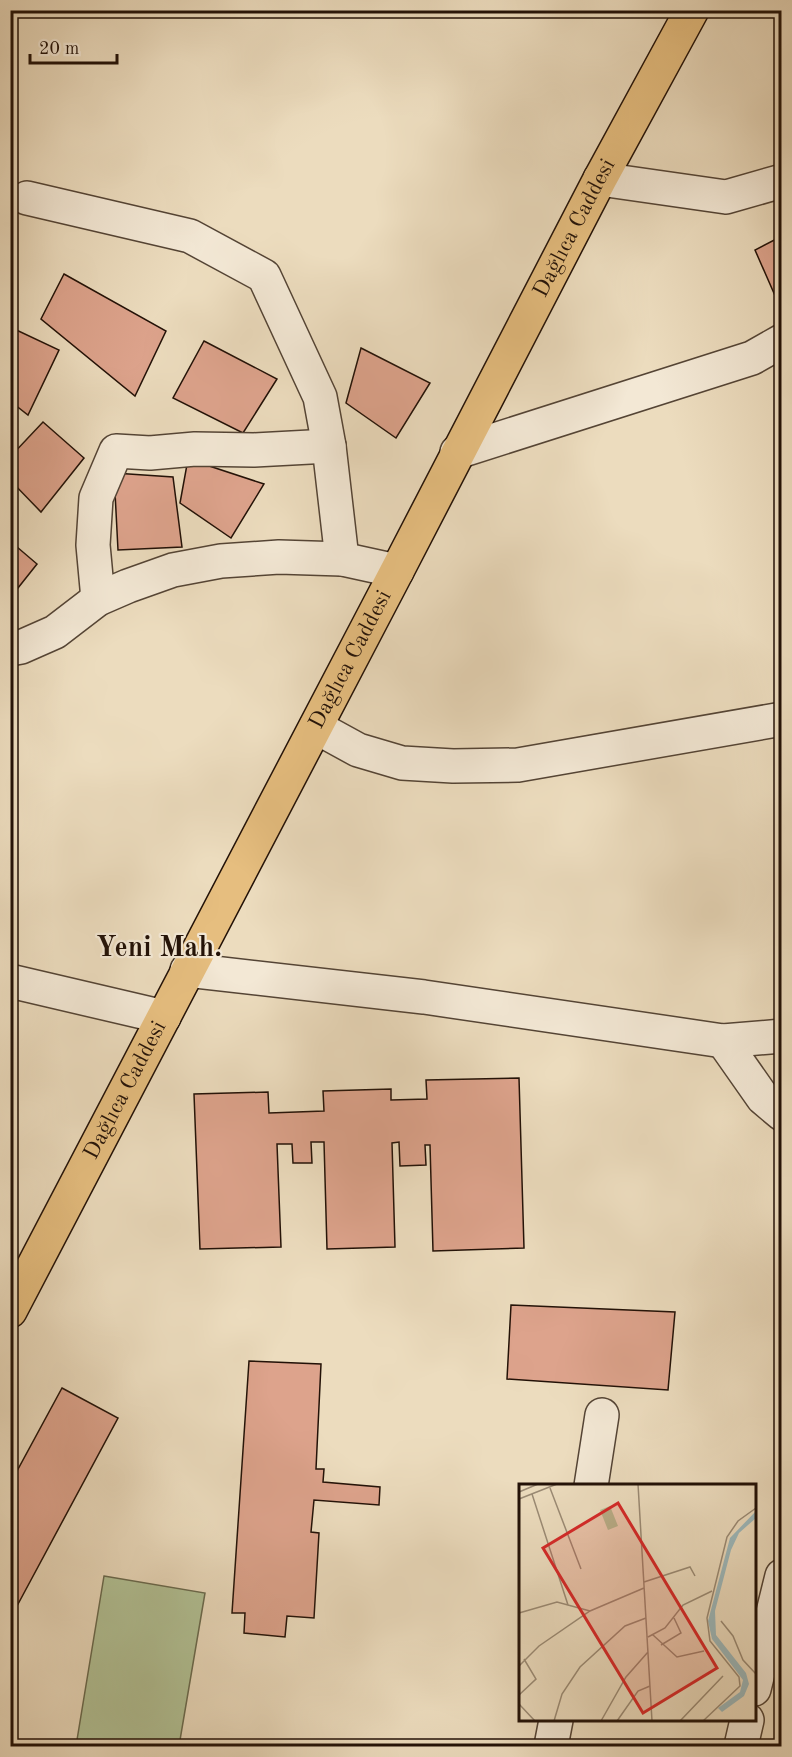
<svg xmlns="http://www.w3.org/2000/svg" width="792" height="1757" font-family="'Old Standard TT',serif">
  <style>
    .green { fill: #b2c296; stroke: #6a6a4e; stroke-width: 1.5 }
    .building { fill: #dda38c; stroke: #221107; stroke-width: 1.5 }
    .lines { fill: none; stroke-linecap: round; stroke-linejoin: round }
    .minor-casing { stroke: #544435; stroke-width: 36 }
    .major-casing { stroke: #221107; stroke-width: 36 }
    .minor { stroke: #f3e8d5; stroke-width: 33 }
    .major { stroke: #e6be7f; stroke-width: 33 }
    .labels { text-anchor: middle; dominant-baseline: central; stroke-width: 4.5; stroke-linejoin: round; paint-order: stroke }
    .street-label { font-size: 22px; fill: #221107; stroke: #f3e8d5 }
    .district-label { font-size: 28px; font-weight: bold; fill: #221107; stroke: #f3e8d5 }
    .inset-road { fill: none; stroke: #9b8b75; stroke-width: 1.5 }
    .view { fill: #d62828; fill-opacity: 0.15; stroke: #d62828; stroke-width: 3 }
    .inset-edge { fill: none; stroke: #221107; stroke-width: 3 }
  </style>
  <rect width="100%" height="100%" fill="#ecdcbe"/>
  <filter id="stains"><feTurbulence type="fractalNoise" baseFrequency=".00333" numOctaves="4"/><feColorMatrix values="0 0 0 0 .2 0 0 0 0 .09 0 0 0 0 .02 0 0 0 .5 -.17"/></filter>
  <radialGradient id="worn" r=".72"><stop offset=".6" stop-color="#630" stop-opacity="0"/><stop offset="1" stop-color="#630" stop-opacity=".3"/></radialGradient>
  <polygon class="green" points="104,1576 205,1593 179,1746 76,1746"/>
  <g class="building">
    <polygon points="782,236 782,306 780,307 755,250"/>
    <polygon points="64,274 166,331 135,396 41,319"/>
    <polygon points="10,327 59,350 28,415 10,401"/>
    <polygon points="204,341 277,379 243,433 173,398"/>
    <polygon points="361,348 430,383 396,438 346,403"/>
    <polygon points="43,422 84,458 41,512 10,480 10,457"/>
    <polygon points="188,459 264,484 231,538 180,503"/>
    <polygon points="114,473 173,477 182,547 118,550"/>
    <polygon points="10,541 37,564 10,598"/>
    <polygon points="519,1078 524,1248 433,1251 430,1145 425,1145 426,1165 400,1166 399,1142 392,1143 395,1247 327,1249 324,1142 311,1142 312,1163 293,1163 292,1144 277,1144 281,1247 200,1249 194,1094 268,1092 269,1113 324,1111 323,1091 391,1089 391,1100 427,1099 426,1080"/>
    <polygon points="511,1305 675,1312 668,1390 507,1379"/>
    <polygon points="249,1361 321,1364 316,1469 324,1469 323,1482 380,1487 379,1505 314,1500 311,1532 319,1533 314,1618 287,1616 285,1637 244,1633 245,1613 232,1613"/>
    <polygon points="62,1388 118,1418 10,1619 10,1484"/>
  </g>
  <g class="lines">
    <defs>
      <g id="minor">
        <polyline points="600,179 726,197 782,181"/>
        <polyline points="27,198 190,236 264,276 320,397 329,446 342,559"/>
        <polyline points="457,452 752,358 782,341"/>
        <polyline points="98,599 93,545 96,498 116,451 150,453 195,449 254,450 329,446"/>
        <polyline points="10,649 21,647 55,632 98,599 128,586 173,570 221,561 279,557 342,559 397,571"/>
        <polyline points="316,727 358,750 402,763 453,766 518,765 782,719"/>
        <polyline points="187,970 424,997 723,1041 782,1036"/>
        <polyline points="10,981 164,1017"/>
        <polyline points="723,1041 763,1098 782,1114"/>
        <polyline points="591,1486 602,1415"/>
        <polyline points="754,1689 782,1576"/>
        <polyline points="551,1746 556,1720"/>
        <polyline points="741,1746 747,1720"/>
      </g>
      <g id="major">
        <path id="s1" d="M10,1311L397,571L600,179L692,10"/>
      </g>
    </defs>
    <use href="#minor" class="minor-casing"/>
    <use href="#major" class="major-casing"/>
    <use href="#minor" class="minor"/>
    <use href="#major" class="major"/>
  </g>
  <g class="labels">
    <g class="street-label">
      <text stroke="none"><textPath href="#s1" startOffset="1221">Dağlıca Caddesi</textPath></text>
      <text stroke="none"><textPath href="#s1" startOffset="735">Dağlıca Caddesi</textPath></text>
      <text stroke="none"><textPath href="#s1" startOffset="249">Dağlıca Caddesi</textPath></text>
    </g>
    <g class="district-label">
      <text x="159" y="949">Yeni Mah.</text>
    </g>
  </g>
  <g transform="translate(519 1484)">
    <rect width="237" height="237" fill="#ecdcbe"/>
    <path d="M91,22L99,42L89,46L81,26Z" fill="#b2c296"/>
    <path d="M237,27V34L220,49L212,66L196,127L197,151L227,189L230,200L225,212L203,228L199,224L221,208L224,196L193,155L189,137L211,54Z" fill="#9db9bc"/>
    <path class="inset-road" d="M119,0L133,237M31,4L62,85M0,8L19,0M13,10L49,121M0,15L38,0M125,98L171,83L176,92M0,129L38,118L71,127M202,137L214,152L224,176L237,190M134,151L158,173L185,167M129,153L146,144L164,121L193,107M142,161L162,149L155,134M0,182L20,162L71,127L125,104M0,211L17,195L5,175M0,220L16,237M35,237L43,210L61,183L106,142L127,134M82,237L107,193L129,168M98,237L119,207L131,202M161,237L204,192M184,237L221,202L220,193L191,157L188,134L208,53L219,37L237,24"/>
    <path class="view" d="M99,19L198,184L124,229L24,64Z"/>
    <rect width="237" height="237" class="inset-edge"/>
  </g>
  <rect width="792" height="1757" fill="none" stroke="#ecdcbe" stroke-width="36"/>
  <rect x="12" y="12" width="768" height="1733" fill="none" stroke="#221107" stroke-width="3"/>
  <rect x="18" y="18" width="756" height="1721" fill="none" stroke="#221107" stroke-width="1.5"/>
  <path d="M30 54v9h87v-9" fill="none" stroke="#221107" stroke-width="3"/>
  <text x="39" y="54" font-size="18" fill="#221107" stroke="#f3e8d5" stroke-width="4.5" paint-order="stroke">20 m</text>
  <rect width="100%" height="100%" filter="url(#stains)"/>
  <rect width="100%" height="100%" fill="url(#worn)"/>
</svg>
